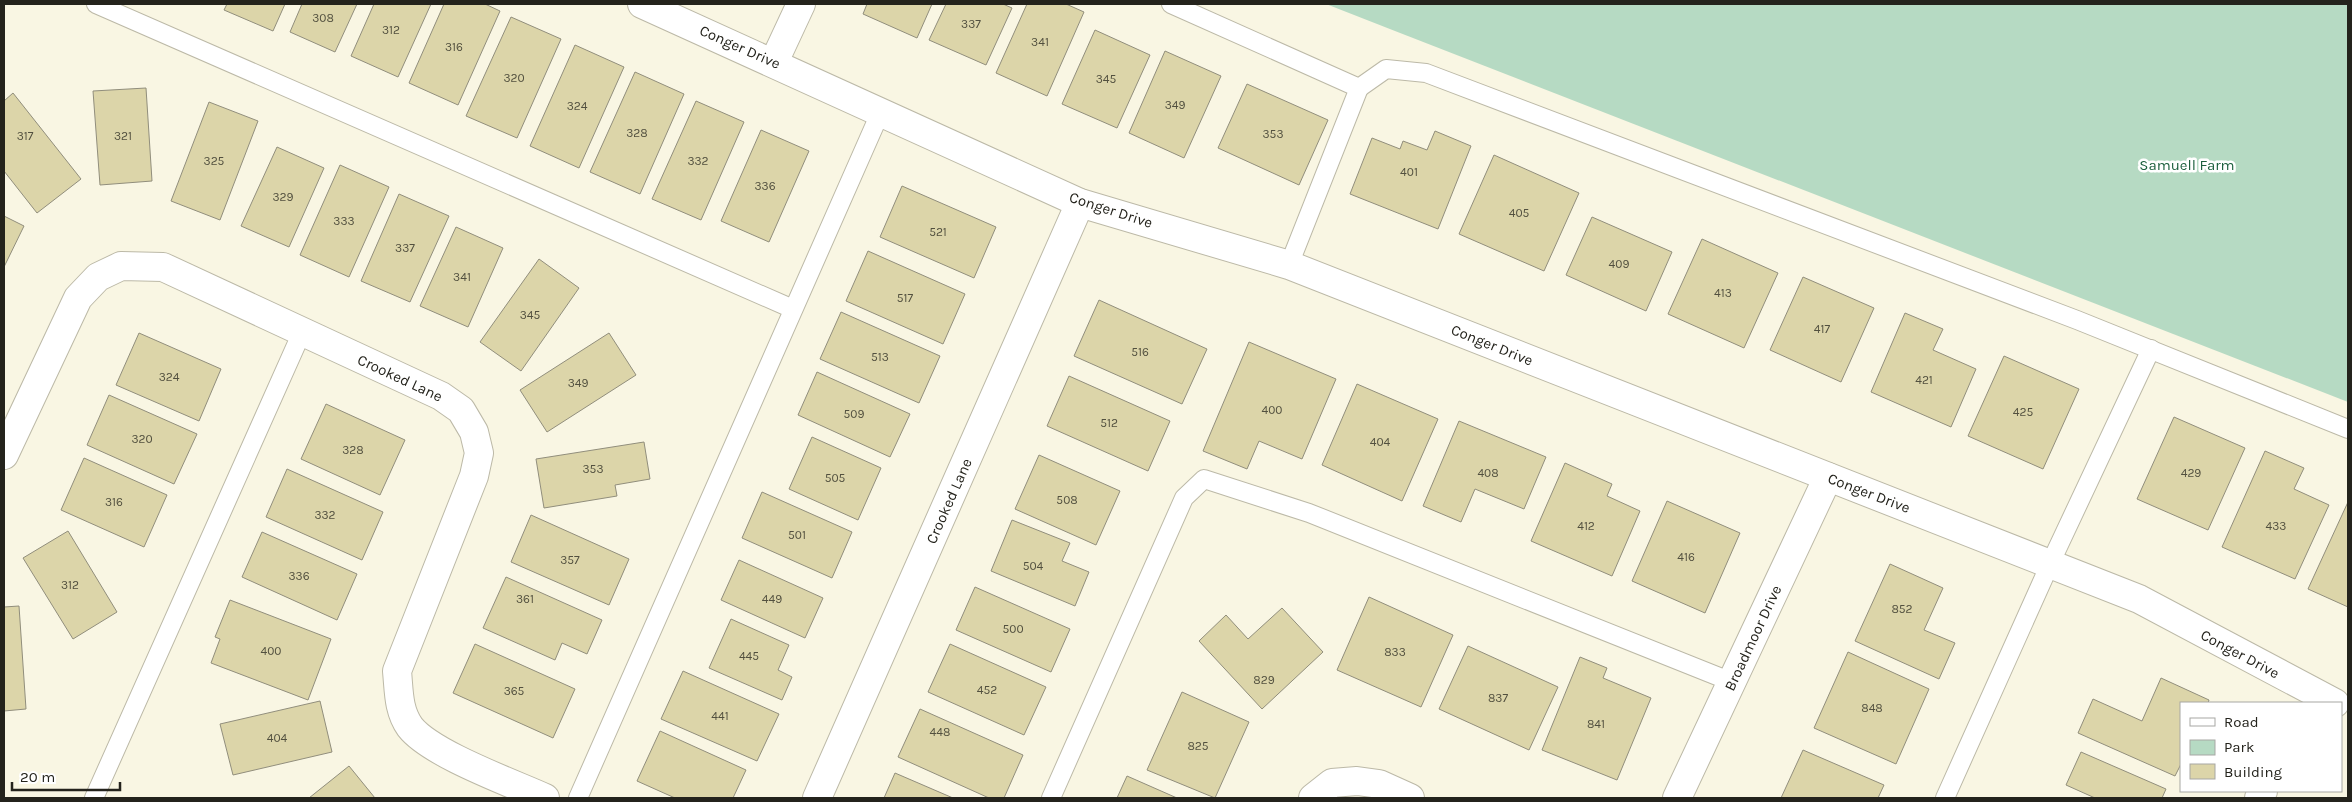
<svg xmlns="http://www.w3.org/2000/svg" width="2352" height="802" font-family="Karla,sans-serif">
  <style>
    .green { fill: #b6dac3 }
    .building { fill: #dcd5a9; stroke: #918e7c }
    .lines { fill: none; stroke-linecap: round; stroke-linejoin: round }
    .lane-casing { stroke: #bcb9a7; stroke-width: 20 }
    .street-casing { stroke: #bcb9a7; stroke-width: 30 }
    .lane { stroke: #fff; stroke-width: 18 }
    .street { stroke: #fff; stroke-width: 28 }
    .labels { text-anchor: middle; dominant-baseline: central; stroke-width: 5; stroke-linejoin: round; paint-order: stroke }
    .number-label { font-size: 12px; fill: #52503f }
    .street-label { font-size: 15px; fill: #24231c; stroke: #fff }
    .park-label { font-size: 15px; fill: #1c5f3d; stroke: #fff }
  </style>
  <rect width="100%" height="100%" fill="#f9f6e3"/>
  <polygon class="green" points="1326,4 2348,4 2348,402 1395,31"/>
  <g class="building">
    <polygon points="227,4 285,4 273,31 224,10"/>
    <polygon points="302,4 357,4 335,52 290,32"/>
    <polygon points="374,4 431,4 398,77 351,56"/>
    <polygon points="444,4 485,4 500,11 458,105 409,83"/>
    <polygon points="867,4 932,4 917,38 863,14"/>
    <polygon points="946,4 1003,4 1012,8 986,65 929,40"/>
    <polygon points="1027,4 1066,4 1084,12 1047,96 996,73"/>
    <polygon points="511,17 561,39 517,138 466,116"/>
    <polygon points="1095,30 1150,55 1117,128 1062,104"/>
    <polygon points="575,45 624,67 579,168 530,146"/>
    <polygon points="1165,51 1221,76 1184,158 1129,133"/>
    <polygon points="635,72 684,94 640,194 590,172"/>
    <polygon points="1247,84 1328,120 1299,185 1218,148"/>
    <polygon points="146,88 152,181 100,185 93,91"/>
    <polygon points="13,93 81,179 37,213 4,171 4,101"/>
    <polygon points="696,101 744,122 701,220 652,199"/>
    <polygon points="209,102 258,121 220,220 171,201"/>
    <polygon points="761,130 809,151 769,242 721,221"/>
    <polygon points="1435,131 1471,146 1438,229 1350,194 1372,138 1400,149 1403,141 1427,150"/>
    <polygon points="277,147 324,168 289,247 241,226"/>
    <polygon points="1494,155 1579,193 1544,271 1459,234"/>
    <polygon points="340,165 389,187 349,277 300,255"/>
    <polygon points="902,186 996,227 974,278 880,237"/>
    <polygon points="399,194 449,216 410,302 361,281"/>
    <polygon points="4,216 24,226 4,267"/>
    <polygon points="1592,217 1672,252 1646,311 1566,275"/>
    <polygon points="456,227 503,248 468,327 420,306"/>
    <polygon points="1702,239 1778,273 1744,348 1668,314"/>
    <polygon points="868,251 965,294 943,344 846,301"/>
    <polygon points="539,259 579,288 521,371 480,342"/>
    <polygon points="1803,277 1874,308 1841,382 1770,350"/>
    <polygon points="1099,300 1207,349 1182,404 1074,356"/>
    <polygon points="841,312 940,356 919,403 820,359"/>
    <polygon points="1905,313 1943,329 1933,350 1976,369 1951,427 1871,392"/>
    <polygon points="139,333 221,369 199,421 116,385"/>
    <polygon points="609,333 636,375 547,432 520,390"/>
    <polygon points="1249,342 1336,379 1302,459 1259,441 1247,469 1203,451"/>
    <polygon points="2004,356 2079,389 2043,469 1968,436"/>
    <polygon points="817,372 910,414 890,457 798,415"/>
    <polygon points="1069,376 1170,421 1148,471 1047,426"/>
    <polygon points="1357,384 1438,419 1402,501 1322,465"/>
    <polygon points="109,395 197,434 174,484 87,445"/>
    <polygon points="326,404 405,440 380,495 301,459"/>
    <polygon points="2174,417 2245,448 2208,530 2137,499"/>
    <polygon points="1459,421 1546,457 1524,509 1475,489 1461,522 1423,506"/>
    <polygon points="812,437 881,468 858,520 789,489"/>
    <polygon points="644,442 650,479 615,485 617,496 544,508 536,459"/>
    <polygon points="2265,451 2304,468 2294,489 2329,505 2295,579 2222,547"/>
    <polygon points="1039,455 1120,491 1096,545 1015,509"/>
    <polygon points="84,458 167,495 144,547 61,510"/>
    <polygon points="1565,463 1612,484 1607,496 1640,511 1612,576 1531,541"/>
    <polygon points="287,469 383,512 362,560 266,517"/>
    <polygon points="762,492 852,532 832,578 742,538"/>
    <polygon points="1667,501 1740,533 1705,613 1632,581"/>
    <polygon points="2348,502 2348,607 2308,589"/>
    <polygon points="531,515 629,559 609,605 511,562"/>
    <polygon points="1012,520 1070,543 1062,561 1089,572 1075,606 991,571"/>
    <polygon points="68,531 117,612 73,639 23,558"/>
    <polygon points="262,532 357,574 337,620 242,577"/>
    <polygon points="739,560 823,598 805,638 721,600"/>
    <polygon points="1890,564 1943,588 1924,630 1955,643 1939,679 1855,641"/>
    <polygon points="506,577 602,620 587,654 562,643 555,660 483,628"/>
    <polygon points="975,587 1070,629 1051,672 956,630"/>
    <polygon points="1369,597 1453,635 1421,707 1337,670"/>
    <polygon points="230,600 331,639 308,700 211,663 220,639 215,637"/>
    <polygon points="19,606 26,709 4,711 4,607"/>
    <polygon points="1282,608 1323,652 1262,709 1199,641 1226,615 1248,639"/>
    <polygon points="731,619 789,645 778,670 792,677 782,700 709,668"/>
    <polygon points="475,644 575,689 553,738 453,693"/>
    <polygon points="950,644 1046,687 1024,735 928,692"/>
    <polygon points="1468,646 1558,687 1529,750 1439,709"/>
    <polygon points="1848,652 1929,689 1896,764 1814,728"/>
    <polygon points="1580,657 1607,668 1603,678 1651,698 1617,780 1542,750"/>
    <polygon points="683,671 779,714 757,761 661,719"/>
    <polygon points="2161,678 2209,700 2208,703 2181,703 2181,764 2175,776 2078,733 2093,699 2142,721"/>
    <polygon points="1182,692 1249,722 1215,798 1147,770"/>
    <polygon points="320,701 332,752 233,775 220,724"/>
    <polygon points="920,709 1023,755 1004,798 989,798 898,757"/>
    <polygon points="660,731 746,770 733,798 675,798 637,781"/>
    <polygon points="1803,750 1884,785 1878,798 1781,798"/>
    <polygon points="2081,752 2166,789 2162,798 2095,798 2066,785"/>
    <polygon points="349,766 375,798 309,798"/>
    <polygon points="895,773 953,798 884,798"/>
    <polygon points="1127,776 1177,798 1117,798"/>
  </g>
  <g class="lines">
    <defs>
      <g id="lane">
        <polyline points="96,4 793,309"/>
        <polyline points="1171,4 1359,88 1386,69 1426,73 2077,320 2348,429"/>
        <polyline points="1289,265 1359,88"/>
        <polyline points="94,798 302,332"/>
        <polyline points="578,798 881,111"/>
        <polyline points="1051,798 1184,498 1204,479 1309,513 1732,682"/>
        <polyline points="1945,798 2050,564 2151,349"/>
      </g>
      <g id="street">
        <polyline points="642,4 1080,203 1289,265 2139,599 2335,703"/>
        <polyline points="774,62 801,4"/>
        <path d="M4,455L78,298L98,277L121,266L163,267L441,396L461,410L474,432L479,453L474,476L397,671C399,691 398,710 410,727C431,754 512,783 545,798"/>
        <polyline points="817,798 1080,203"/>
        <polyline points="1313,798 1332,783 1357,781 1379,784 1410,798"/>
        <polyline points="1677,798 1828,477"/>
        <polyline points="2259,798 2263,791"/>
      </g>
    </defs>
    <use href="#lane" class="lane-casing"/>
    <use href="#street" class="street-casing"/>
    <use href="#lane" class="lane"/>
    <use href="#street" class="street"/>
  </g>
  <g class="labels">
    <g class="number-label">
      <text x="323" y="18">308</text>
      <text x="971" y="24">337</text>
      <text x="391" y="30">312</text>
      <text x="1040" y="42">341</text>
      <text x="454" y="47">316</text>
      <text x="514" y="78">320</text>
      <text x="1106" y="79">345</text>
      <text x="1175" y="105">349</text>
      <text x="577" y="106">324</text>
      <text x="637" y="133">328</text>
      <text x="1273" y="134">353</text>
      <text x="25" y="136">317</text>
      <text x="123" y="136">321</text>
      <text x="214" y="161">325</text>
      <text x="698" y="161">332</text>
      <text x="1409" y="172">401</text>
      <text x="765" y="186">336</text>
      <text x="283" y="197">329</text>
      <text x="1519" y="213">405</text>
      <text x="344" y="221">333</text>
      <text x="938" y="232">521</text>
      <text x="405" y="248">337</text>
      <text x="1619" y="264">409</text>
      <text x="462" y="277">341</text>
      <text x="1723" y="293">413</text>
      <text x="905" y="298">517</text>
      <text x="530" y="315">345</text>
      <text x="1822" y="329">417</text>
      <text x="1140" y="352">516</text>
      <text x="880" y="357">513</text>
      <text x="169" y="377">324</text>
      <text x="1924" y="380">421</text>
      <text x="578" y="383">349</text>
      <text x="1272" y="410">400</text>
      <text x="2023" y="412">425</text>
      <text x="854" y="414">509</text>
      <text x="1109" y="423">512</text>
      <text x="142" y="439">320</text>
      <text x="1380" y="442">404</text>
      <text x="353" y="450">328</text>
      <text x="593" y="469">353</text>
      <text x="1488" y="473">408</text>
      <text x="2191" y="473">429</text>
      <text x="835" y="478">505</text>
      <text x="1067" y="500">508</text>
      <text x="114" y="502">316</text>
      <text x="325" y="515">332</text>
      <text x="1586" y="526">412</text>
      <text x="2276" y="526">433</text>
      <text x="797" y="535">501</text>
      <text x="1686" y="557">416</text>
      <text x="570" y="560">357</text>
      <text x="1033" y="566">504</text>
      <text x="299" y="576">336</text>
      <text x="70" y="585">312</text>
      <text x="525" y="599">361</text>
      <text x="772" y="599">449</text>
      <text x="1902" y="609">852</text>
      <text x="1013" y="629">500</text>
      <text x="271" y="651">400</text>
      <text x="1395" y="652">833</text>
      <text x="749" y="656">445</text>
      <text x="1264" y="680">829</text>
      <text x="987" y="690">452</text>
      <text x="514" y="691">365</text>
      <text x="1498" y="698">837</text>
      <text x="1872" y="708">848</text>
      <text x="720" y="716">441</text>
      <text x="1596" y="724">841</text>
      <text x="940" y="732">448</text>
      <text x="277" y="738">404</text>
      <text x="1198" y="746">825</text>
    </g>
    <g class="street-label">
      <text transform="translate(740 47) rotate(24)">Conger Drive</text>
      <text transform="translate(1111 210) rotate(18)">Conger Drive</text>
      <text transform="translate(1492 345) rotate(22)">Conger Drive</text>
      <text transform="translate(400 378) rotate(25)">Crooked Lane</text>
      <text transform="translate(1869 493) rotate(21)">Conger Drive</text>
      <text transform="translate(949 501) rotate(-66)">Crooked Lane</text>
      <text transform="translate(1753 638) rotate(-65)">Broadmoor Drive</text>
      <text transform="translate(2240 654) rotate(28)">Conger Drive</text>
    </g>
    <g class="park-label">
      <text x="2187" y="165">Samuell Farm</text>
    </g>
  </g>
  <rect width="2352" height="802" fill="none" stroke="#24231c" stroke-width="10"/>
  <rect x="2180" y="702" width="162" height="90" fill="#ffffff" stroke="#a7a7a4"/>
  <rect x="2190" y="718" width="25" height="8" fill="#ffffff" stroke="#a7a7a4"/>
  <text x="2224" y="727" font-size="15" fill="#24231c">Road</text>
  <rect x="2190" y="740" width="25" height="15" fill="#b6dac3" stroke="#a7a7a4"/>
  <text x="2224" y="752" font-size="15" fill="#24231c">Park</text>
  <rect x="2190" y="764" width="25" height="15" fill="#dcd5a9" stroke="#a7a7a4"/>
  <text x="2224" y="777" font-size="15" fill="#24231c">Building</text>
  <path d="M12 782v8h108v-8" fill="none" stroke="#24231c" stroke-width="2.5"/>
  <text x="20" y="782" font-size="15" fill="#24231c" stroke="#ffffff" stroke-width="4" paint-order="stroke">20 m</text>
</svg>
